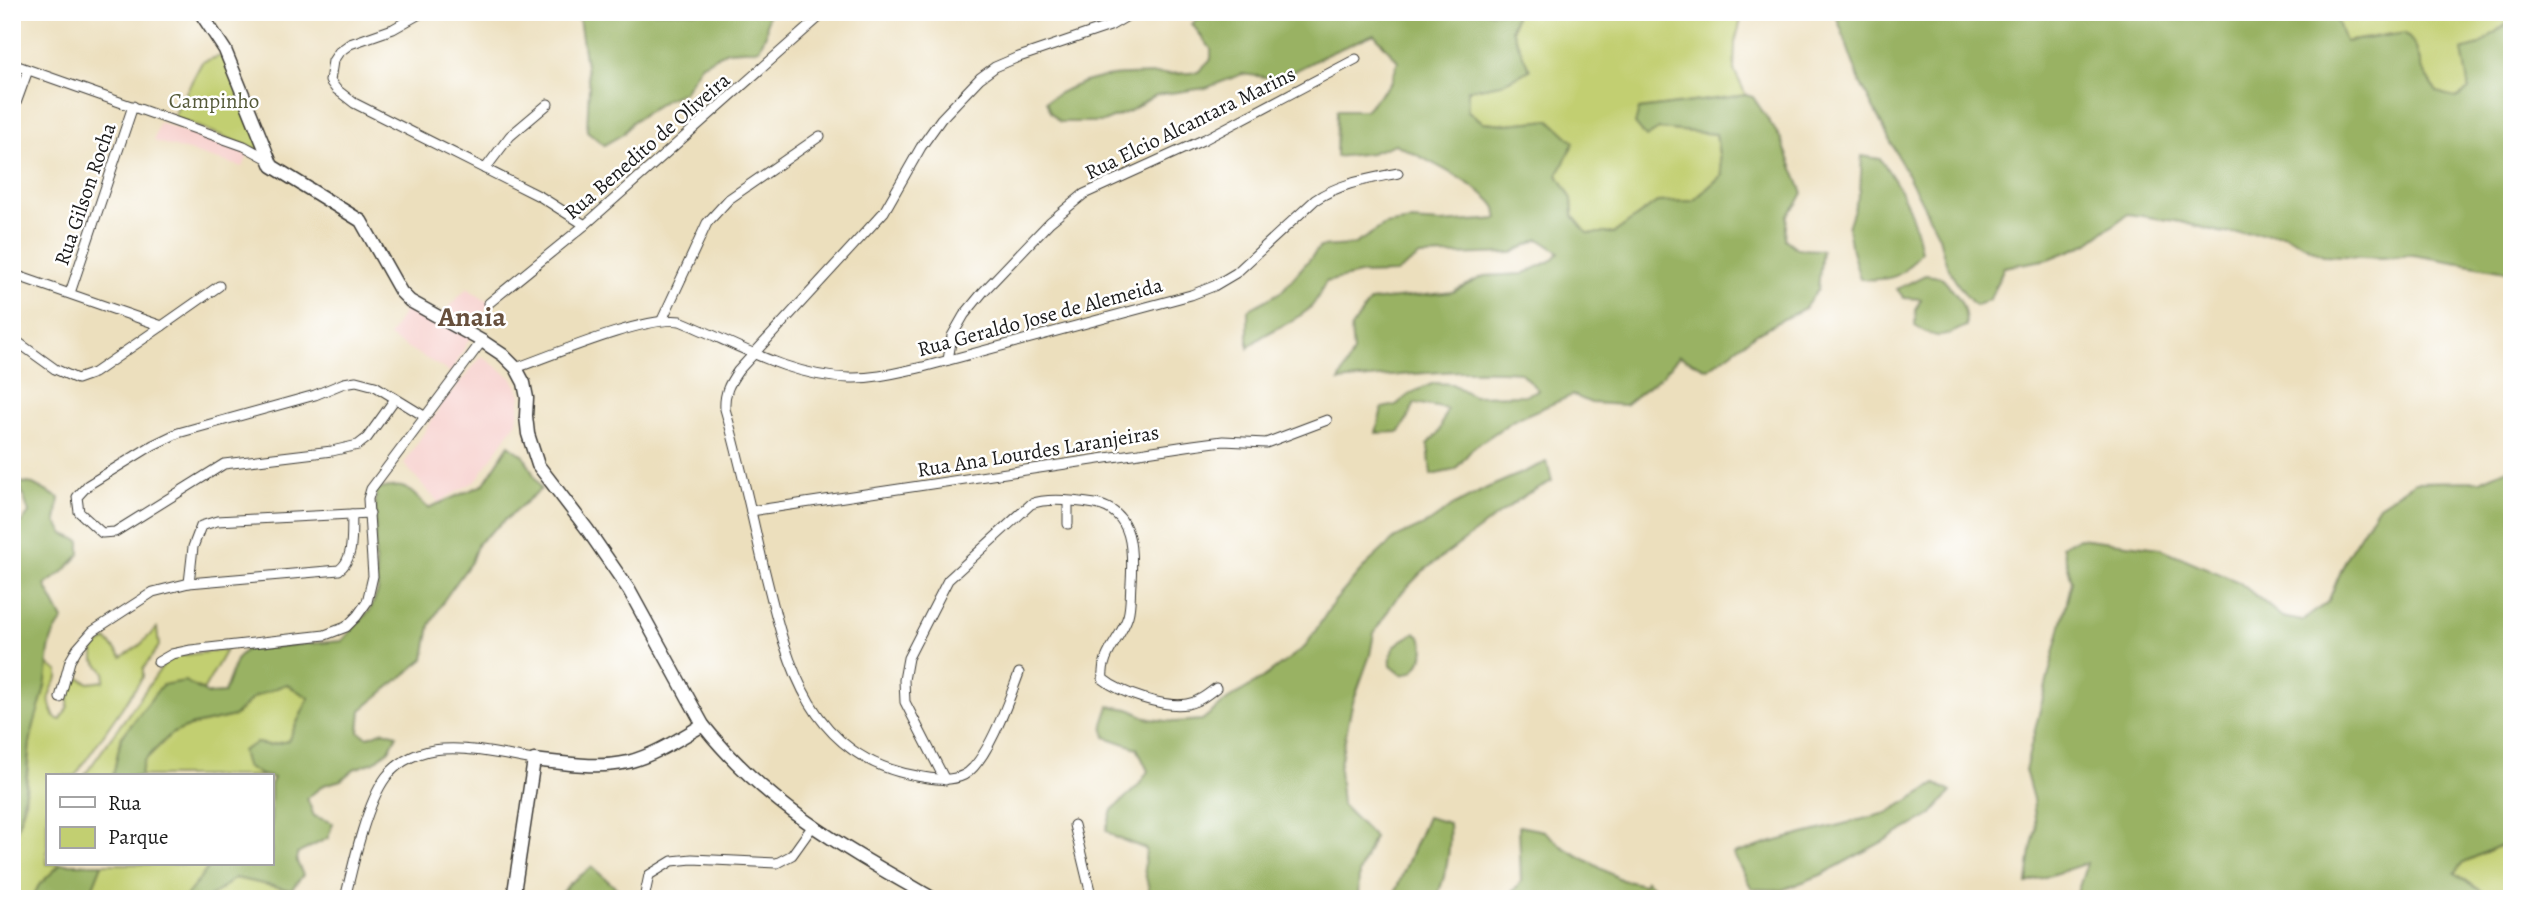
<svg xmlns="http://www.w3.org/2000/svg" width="2524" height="911" font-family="Alegreya,serif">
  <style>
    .built { fill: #f7d0cd }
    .green { fill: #c2cf71; stroke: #6f7646; stroke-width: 2 }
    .forest { fill: #99b263; stroke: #5a6740; stroke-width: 2 }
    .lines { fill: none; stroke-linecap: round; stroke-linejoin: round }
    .street-casing { stroke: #3b3934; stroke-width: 11 }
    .secondary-casing { stroke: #3b3934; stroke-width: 15 }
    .street { stroke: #fff; stroke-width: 9 }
    .secondary { stroke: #fff; stroke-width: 12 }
    .labels { text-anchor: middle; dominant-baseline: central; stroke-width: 5; stroke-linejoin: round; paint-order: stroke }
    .park-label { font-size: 21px; fill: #565b3a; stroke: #fff }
    .street-label { font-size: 21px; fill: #1c1c1c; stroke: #fff }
    .district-label { font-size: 28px; font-weight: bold; fill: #67503d; stroke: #fff }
  </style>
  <rect width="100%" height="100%" fill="#fff"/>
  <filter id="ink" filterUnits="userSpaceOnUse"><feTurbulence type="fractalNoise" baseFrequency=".0143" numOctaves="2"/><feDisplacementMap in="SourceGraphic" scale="14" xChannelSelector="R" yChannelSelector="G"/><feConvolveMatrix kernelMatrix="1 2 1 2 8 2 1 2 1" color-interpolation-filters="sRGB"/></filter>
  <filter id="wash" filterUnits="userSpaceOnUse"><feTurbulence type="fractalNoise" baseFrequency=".00686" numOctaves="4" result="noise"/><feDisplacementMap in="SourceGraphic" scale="28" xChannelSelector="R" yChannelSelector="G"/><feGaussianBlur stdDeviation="1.57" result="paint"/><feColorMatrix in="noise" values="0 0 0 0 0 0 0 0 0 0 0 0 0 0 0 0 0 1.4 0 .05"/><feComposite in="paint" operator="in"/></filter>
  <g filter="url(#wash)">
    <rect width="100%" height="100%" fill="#ecdfbd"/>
    <g class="built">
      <polygon points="159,122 248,155 243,167 154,141"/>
      <polygon points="467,288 489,303 451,373 389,337 410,301 439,318"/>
      <polygon points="482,356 513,379 521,395 517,421 476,481 438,502 404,464 442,404"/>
    </g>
    <g class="green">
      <polygon points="1516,12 1743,12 1735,43 1734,70 1746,95 1640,109 1659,129 1716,134 1722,175 1693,201 1657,202 1614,233 1587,233 1573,216 1572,199 1558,175 1550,120 1506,124 1483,122 1468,111 1468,90 1501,84"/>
      <polygon points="2334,12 2512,12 2512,19 2479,45 2469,90 2456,98 2437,92 2422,68 2415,45 2390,34 2345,42"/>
      <polygon points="226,54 266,153 173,117 202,62"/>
      <path d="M157,628L159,646L143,669V677L75,776H47V864H61L39,885L32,899H12V843L25,805L30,743L38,706L45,686L47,664L58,671V678C47,694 47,700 55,718L61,720L68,706L69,682L77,677L89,683L104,681L105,672L94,660V647L107,640L122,657L140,645Z"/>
      <polygon points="226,650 203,691 198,687 121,738 113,776 84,776 169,657"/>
      <polygon points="286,684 309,698 288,741 269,745 256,743 261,775 267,776 140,776 144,761 171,734 190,726 234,716 254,697"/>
      <polygon points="2512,840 2512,899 2493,899 2455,873 2464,862"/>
      <polygon points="102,864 211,864 184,899 88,899"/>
      <polygon points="235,878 291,890 288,899 207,899"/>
    </g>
    <g class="forest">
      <polygon points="578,12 768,12 766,34 759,49 727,51 701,65 684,92 665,100 632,122 623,134 604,145 587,131 589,86"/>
      <path d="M1204,12H1516L1511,29L1530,70L1501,84L1468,90V111L1483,122L1506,124L1550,120L1574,142L1558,175L1572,199L1573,216L1587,233H1614L1657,202L1693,201L1722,175L1716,134L1659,129L1646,137L1635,124L1639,109L1746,95L1753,97L1781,139L1803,193L1797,204L1787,215L1785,239L1798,249L1822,250L1818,289L1805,308L1757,333L1708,369L1679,356L1664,374L1625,405L1591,403L1573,395L1514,420L1473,448L1455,470L1431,475L1428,444L1439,432L1447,409L1415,403L1400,432L1376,433L1382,408L1396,405L1411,393L1434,383L1452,384L1473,396L1525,395L1538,390L1520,372C1459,368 1400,375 1339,381L1353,352L1351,328L1370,301L1453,292L1484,276L1523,274L1553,260L1559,252L1539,239L1512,253L1420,256L1396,273L1359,274L1326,282C1321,290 1317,301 1311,307C1293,325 1265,330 1248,348V310L1282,291L1320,247L1353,245L1385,225L1411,221L1441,223L1498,219C1497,216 1497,212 1496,208C1486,188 1417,155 1395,144L1371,153L1336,157L1337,110H1365L1391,83L1398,61L1374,34L1328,54L1279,79L1242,74L1206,88L1156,95L1130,111L1103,122H1060L1050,112L1046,101C1103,64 1137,79 1198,72L1211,59V49L1192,24Z"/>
      <path d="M1835,12H2334L2345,42L2405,33L2415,45L2422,68L2437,92L2456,98L2469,90L2462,50L2479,45L2512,19V272L2413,255L2382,258L2323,255L2283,234L2223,233L2181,222L2128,214L2087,244L2049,259L2004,267L1990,299L1975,306C1954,282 1945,268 1939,236L1860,82Z"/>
      <path d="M1862,156L1880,159C1902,188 1914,215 1921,251C1903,278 1892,281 1860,279L1852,251L1848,227L1860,191Z"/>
      <path d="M1925,275L1941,277C1956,294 1966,302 1966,326C1941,338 1939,341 1915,326L1916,310L1921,299L1904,298L1897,289Z"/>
      <path d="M509,445L524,456L541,489L478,543L471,562L444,600L430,625L424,659L361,710L359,732L368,737L384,731L397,735L389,750L374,762L354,769L341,780L324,785L307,798L314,816L333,823L328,838L297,854V862L303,875L291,890L235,878L207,899H184L211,864H271V784L274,778L261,775L246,766L242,751L256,743L269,745L288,741L309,698L286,684L254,697L234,716L190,726L171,734L144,761L140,776H113L121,738L162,685L185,681L208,694L224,693L236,660L246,649L342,641L370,610L378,591L375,558L376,490C407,482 406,487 428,508L483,485Z"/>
      <polygon points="1547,462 1552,481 1525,495 1422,572 1395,600 1374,633 1370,655 1352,705 1339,769 1342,805 1374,837 1359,873 1358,899 1151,898 1144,869 1146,849 1115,837 1106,830 1112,810 1138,786 1148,771 1137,748 1105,737 1103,724 1109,706 1129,709 1150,719 1175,722 1202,720 1227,700 1260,680 1305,647 1333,603 1366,565 1395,538 1430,522 1454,505 1487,488"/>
      <polygon points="2512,467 2512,840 2464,862 2455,873 2493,899 2075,899 2087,863 2027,883 2031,850 2036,829 2033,799 2025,770 2072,581 2062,546 2079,538 2160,548 2239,582 2282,617 2302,621 2328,602 2348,554 2379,505 2415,482 2480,481"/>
      <path d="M19,482L33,484L59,498L56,522L64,534L80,541V554L63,572L45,585L63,620C43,645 51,658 45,686C41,705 33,723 30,743C25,779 26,809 12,843V522H22L29,513Z"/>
      <path d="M1414,633C1430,639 1424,663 1413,671C1409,673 1405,674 1402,675L1391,666C1389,644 1398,643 1414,633Z"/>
      <polygon points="1936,784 1951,792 1930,816 1821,875 1782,890 1752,889 1733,854 1780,840 1887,813"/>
      <path d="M1427,817L1449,823C1451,850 1447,874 1436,899H1392Z"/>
      <polygon points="1519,826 1544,831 1564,848 1622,880 1644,885 1646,880 1665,899 1506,899 1521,882"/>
      <polygon points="61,864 102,864 88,899 32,899 39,885"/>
      <polygon points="592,867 629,899 557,899 569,884"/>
    </g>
  </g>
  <g filter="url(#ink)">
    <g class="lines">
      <defs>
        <g id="street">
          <polyline points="423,12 393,29 350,44 339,52 333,61 330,81 336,89 354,103 541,197 585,225"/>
          <polyline points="12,64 244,146 268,159"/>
          <polyline points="12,114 28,70"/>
          <polyline points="485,169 510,136 548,104"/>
          <polyline points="12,274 162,326 219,286"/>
          <polyline points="70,293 133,106"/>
          <polyline points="489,303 585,225 825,12"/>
          <polyline points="662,320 707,223 729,199 820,136"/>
          <polyline points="12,338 55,369 77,379 94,373 162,326"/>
          <polyline points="948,360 952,336 964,315 983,292 1050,222 1084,194 1205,139 1356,59"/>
          <path d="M516,368C552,355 647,315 680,321C733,342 789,377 849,378C874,379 899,372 923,367L1191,295L1214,286L1236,273L1315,200C1340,183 1369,179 1398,173"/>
          <polyline points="395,399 367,438 358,445 332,451 224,464 115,532 102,533 79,512 77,497 88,485 153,445 178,433 315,395 344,383 356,381 375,386 424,416"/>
          <polyline points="1068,502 1068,524"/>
          <polyline points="751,511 1193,445 1223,441 1266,443 1327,420"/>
          <polyline points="189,583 193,547 201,526 217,521 370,513"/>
          <polyline points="158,662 172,654 191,650 325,635 346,627 357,616 367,602 373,576 368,499 371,489 482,341"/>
          <path d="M1019,673C1010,697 987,763 964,775C950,782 932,779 917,776C805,756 786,657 763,564C751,512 740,460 725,409C724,393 729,384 738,371L884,212L921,147L941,119L980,78L995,67L1016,58L1110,26L1134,12"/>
          <path d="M60,698L70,661L77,649L93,631L153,592L189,583L339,570C355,559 351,532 352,514"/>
          <path d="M945,780L905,702L904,680L908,658L948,580L1031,504C1048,497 1077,501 1095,504C1134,511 1133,552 1131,583C1130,594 1131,606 1128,616C1121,639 1100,655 1103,679C1120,693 1165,708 1187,704C1198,702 1207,695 1216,688"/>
          <polyline points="1074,825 1092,899"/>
          <path d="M345,899C353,865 366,804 386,777C399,760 422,750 443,749C473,747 504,755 534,760"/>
          <polyline points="644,899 649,875 672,861 692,859 777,863 792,855 812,827"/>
        </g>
        <g id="secondary">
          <path d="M200,12L225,50L272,166L361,221L401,292L410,301L482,341L503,355L516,368L524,383L527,398L526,416L528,434L538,465L587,529L629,590L703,725C767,806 846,849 934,899"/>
          <path d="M513,899L534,760C564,763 598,769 628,762C655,755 679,739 703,725"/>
        </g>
      </defs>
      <use href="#street" class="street-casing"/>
      <use href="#secondary" class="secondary-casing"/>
      <use href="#street" class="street"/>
      <use href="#secondary" class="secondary"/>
    </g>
  </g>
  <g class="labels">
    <g class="park-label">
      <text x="214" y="101">Campinho</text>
    </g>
    <g class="street-label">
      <text transform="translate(1190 123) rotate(-26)">Rua Elcio Alcantara Marins</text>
      <text transform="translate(647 146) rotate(-41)">Rua Benedito de Oliveira</text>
      <text transform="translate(85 194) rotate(-71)">Rua Gilson Rocha</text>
      <text transform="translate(1040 317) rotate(-15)">Rua Geraldo Jose de Alemeida</text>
      <text transform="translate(1038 451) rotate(-9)">Rua Ana Lourdes Laranjeiras</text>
    </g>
    <g class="district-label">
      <text x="472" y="317">Anaia</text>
    </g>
  </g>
  <rect width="2524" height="911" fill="none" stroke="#fff" stroke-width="42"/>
  <rect x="46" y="774" width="228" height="91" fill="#ffffff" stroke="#a4a4a4" stroke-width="2"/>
  <rect x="60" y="797" width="35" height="10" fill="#ffffff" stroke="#a4a4a4" stroke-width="2"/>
  <text x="108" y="810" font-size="21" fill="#1c1c1c">Rua</text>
  <rect x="60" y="827" width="35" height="21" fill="#c2cf71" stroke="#a4a4a4" stroke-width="2"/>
  <text x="108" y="844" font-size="21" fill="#1c1c1c">Parque</text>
</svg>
